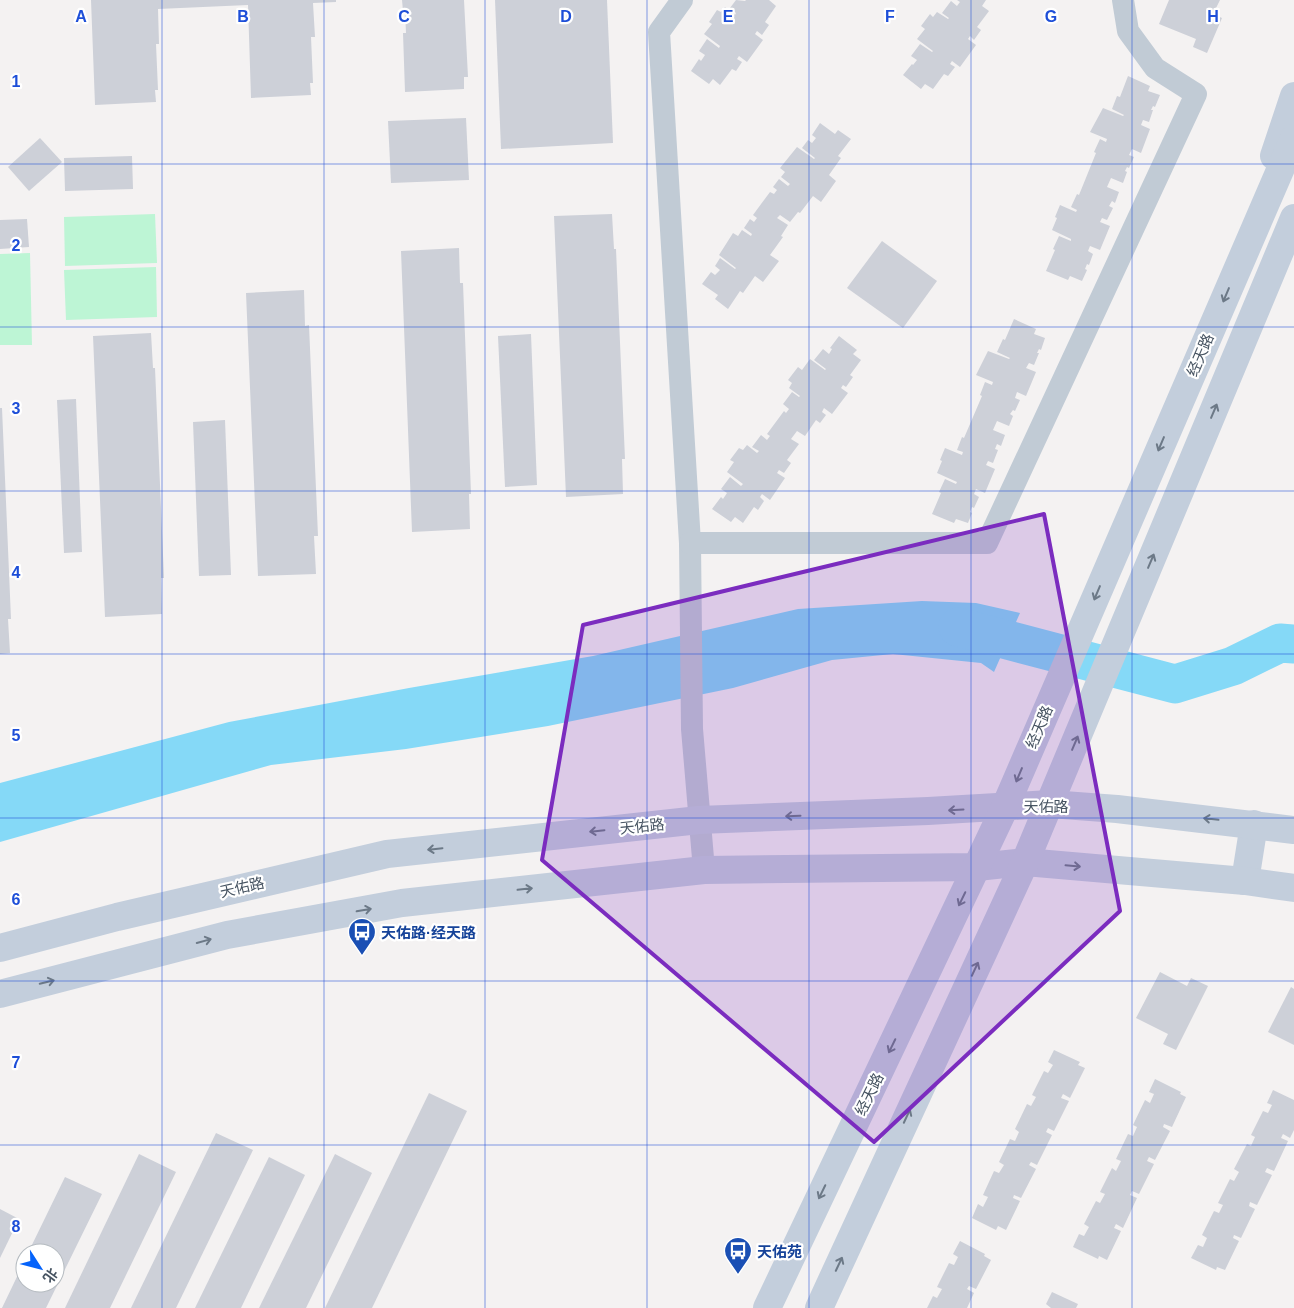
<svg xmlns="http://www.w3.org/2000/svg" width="1294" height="1308" font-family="Helvetica,'Noto Sans SC',sans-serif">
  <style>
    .green { fill: #bdf5d5 }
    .water { fill: #85d9f7 }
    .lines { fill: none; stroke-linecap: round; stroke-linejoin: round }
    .river { stroke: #85d9f7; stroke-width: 39 }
    .building { fill: #cdd0d8 }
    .minor { stroke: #c1cbd5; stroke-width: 22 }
    .secondary { stroke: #c3cedc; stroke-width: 28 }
    .oneway { stroke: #6c7987 }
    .marked { fill: #7b2cbf; fill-opacity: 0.2; stroke: #7b2cbf; stroke-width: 4; stroke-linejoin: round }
    .grid { fill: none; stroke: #1d4ed8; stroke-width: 1; stroke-opacity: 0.55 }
    .labels { text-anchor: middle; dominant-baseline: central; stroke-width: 4.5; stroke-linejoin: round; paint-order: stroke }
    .street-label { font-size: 15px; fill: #475462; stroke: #fff }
    .transit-label { font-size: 15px; font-weight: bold; fill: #164399; stroke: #fff; text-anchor: start }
    .grid-label { font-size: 16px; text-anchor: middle; font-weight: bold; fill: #1d4ed8; stroke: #fff; stroke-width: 4.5; stroke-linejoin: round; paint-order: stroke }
  </style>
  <rect width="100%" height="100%" fill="#f4f2f2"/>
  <g class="green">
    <polygon points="155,214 157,263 65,266 64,217"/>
    <polygon points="30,253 32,345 0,345 0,254"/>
    <polygon points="156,267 157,317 66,320 64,270"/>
  </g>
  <polygon class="water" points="922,601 976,603 1020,613 994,672 981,663 893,654 832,660 733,688 548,726 406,749 271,765 0,842 0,783 229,722 409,688 593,656 798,609"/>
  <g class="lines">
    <polyline class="river" points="958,627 1175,684 1233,666 1280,643 1294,644"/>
  </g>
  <g class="building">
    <polygon points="91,0 336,0 336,2 313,3 315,37 311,37 313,83 310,83 311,95 251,98 248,5 158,9 159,44 156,44 158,90 155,90 156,102 95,105"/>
    <polygon points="402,0 464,0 468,77 464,77 464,89 405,92 403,33 406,33 405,11 403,11"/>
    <polygon points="495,0 607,0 613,143 501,149"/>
    <polygon points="736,0 745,1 746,0 769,0 776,6 765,22 769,25 762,35 757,31 755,34 763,40 747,62 739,56 737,59 742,62 736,71 732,69 720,85 713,79 709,84 691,71 699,59 701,61 705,55 699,51 707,39 719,48 720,46 704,34 712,24 709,22 717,10 721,12 725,7 735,15 736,13 730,8"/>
    <polygon points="957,0 986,0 982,6 989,11 977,27 981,30 974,40 970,36 968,39 976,45 960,67 952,61 950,64 955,67 948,76 944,74 933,89 925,84 921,89 903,75 912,64 913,65 917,60 911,56 920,44 932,52 933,51 917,39 925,29 921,26 930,14 933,17 937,12 948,19 949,18 942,13 951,1 957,6 960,2"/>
    <polygon points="1169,0 1220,0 1213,14 1222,18 1207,53 1193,47 1196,39 1159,24"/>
    <polygon points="1128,76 1150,86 1148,91 1160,95 1155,107 1153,106 1151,110 1153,110 1149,122 1143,120 1141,125 1150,129 1141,153 1132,149 1129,155 1134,157 1129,168 1127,167 1125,171 1127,172 1123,183 1111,178 1107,187 1119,192 1115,203 1112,201 1109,206 1113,208 1107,220 1102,218 1100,222 1110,226 1100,250 1090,246 1088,251 1093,254 1089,265 1087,264 1085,269 1087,270 1082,281 1070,276 1068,280 1046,271 1055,250 1053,249 1059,236 1071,241 1071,239 1052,230 1057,218 1055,217 1060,205 1076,212 1077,210 1071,207 1077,194 1079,195 1096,153 1094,152 1100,139 1106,142 1107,139 1090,132 1103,108 1123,116 1124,115 1112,109 1117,96 1120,97"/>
    <polygon points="466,118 469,180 391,183 388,121"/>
    <polygon points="820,123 835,134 838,130 851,139 838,156 841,158 829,175 836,181 821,202 813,196 800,213 798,212 790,222 780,215 777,218 788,225 781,236 783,237 770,255 779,261 763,282 755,276 743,293 740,291 728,309 715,299 718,295 702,284 711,272 715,275 720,270 715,266 720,258 735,269 736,268 719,255 733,233 738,236 742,230 751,236 752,234 744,228 750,219 754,222 757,218 753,215 770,192 774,194 777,190 773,187 779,179 788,186 790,184 781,177 785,172 780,168 797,147 814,159 815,158 802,148 808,140 812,143 816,138 812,135"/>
    <polygon points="40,138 62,162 29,191 8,167"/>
    <polygon points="132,156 133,189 65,191 64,158"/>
    <polygon points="612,214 614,249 616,249 625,459 622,459 623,494 566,497 554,216"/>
    <polygon points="27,219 29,247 0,249 0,220"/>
    <polygon points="882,241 937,281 903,328 847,288"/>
    <polygon points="459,248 460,283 463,283 471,494 469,494 470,529 412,532 401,251"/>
    <polygon points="304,290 305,326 309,325 318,536 314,536 316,574 258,576 246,293"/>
    <polygon points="1014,319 1036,329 1034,334 1045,338 1041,350 1039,349 1037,353 1039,353 1034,365 1029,363 1026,368 1036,372 1026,396 1017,392 1015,398 1020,400 1015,411 1013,410 1010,414 1013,416 1009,426 997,421 993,430 1005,435 1001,446 997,444 995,449 998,450 993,463 988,461 986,465 995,469 985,493 976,489 974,494 979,497 974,508 972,507 970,512 972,513 968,523 956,519 954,523 932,514 941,493 939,492 945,479 956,484 957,482 937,473 942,461 940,460 945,448 962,455 963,452 957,450 962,437 964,438 982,396 980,395 985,382 992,385 993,382 976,375 988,351 1009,359 1010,358 997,352 1003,339 1005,340"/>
    <polygon points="151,333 153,368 155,368 164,578 161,578 162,614 105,617 93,336"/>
    <polygon points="531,334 537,485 505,487 498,336"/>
    <polygon points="839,336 857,350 853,354 861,360 850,375 853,377 846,387 843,385 841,388 848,393 832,414 824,408 822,412 826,415 820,423 816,420 805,436 797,431 791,439 799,444 787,460 791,463 784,473 779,470 777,473 785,478 770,500 762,494 760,497 764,501 758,510 754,507 743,523 735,517 731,522 712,509 721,497 723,499 727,493 721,489 730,477 741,486 743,484 727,472 734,462 730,460 739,448 743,450 747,445 757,453 759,451 752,447 761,435 767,440 770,436 767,434 784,411 786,413 789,409 783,404 792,392 799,397 800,396 789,388 792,383 788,380 798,367 802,370 810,359 825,370 826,369 814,360 823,349 829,354 832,349 830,348"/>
    <polygon points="76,399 82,552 64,553 57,400"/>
    <polygon points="0,408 2,408 11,619 8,619 10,653 0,654"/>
    <polygon points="225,420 231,575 199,576 193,422"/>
    <polygon points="1160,972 1187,986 1191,978 1208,986 1176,1050 1163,1044 1168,1034 1136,1018"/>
    <polygon points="1291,987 1294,989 1294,1045 1268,1032"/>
    <polygon points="1054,1050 1080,1062 1078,1065 1085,1068 1070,1098 1063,1094 1061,1098 1069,1101 1054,1131 1048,1128 1046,1132 1052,1135 1037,1165 1031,1162 1029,1165 1036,1169 1021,1198 1014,1195 1013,1198 1020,1201 1006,1230 998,1226 996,1230 972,1218 978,1204 983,1207 988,1197 983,1195 994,1171 999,1173 1004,1165 999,1162 1010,1139 1015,1141 1019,1132 1015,1129 1027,1104 1031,1106 1036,1097 1032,1095 1044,1071 1048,1073 1053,1065 1048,1062"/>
    <polygon points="1155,1079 1181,1092 1180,1094 1186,1097 1172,1127 1164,1124 1163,1127 1170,1131 1155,1160 1149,1157 1147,1161 1154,1164 1139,1194 1132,1191 1130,1195 1137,1198 1123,1228 1116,1224 1114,1228 1121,1231 1107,1260 1099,1256 1098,1259 1073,1247 1079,1234 1084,1236 1089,1227 1084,1224 1096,1201 1100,1203 1105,1194 1100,1192 1112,1168 1116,1171 1121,1161 1116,1159 1128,1134 1133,1136 1137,1127 1133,1125 1145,1100 1150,1103 1154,1094 1149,1092"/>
    <polygon points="1273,1090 1294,1100 1294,1130 1290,1138 1283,1134 1281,1138 1288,1141 1274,1171 1267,1168 1265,1172 1272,1175 1257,1205 1250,1202 1249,1206 1255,1209 1241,1238 1234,1235 1233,1238 1239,1241 1225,1270 1217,1267 1216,1270 1191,1258 1198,1245 1203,1247 1207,1238 1202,1235 1214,1211 1219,1213 1223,1205 1218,1203 1230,1179 1234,1181 1239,1172 1234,1169 1247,1144 1251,1146 1255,1137 1251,1135 1263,1111 1268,1113 1272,1105 1267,1103"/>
    <polygon points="429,1093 467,1111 372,1308 325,1308"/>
    <polygon points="216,1133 253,1150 176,1308 131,1308"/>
    <polygon points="139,1154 176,1172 110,1308 65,1308"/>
    <polygon points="335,1154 372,1173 306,1308 259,1308"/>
    <polygon points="269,1157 305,1175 241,1308 195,1308"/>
    <polygon points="65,1177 102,1194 46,1308 2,1308 25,1260 25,1283 55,1283 55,1253 28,1253"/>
    <polygon points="0,1209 19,1219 0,1258"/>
    <polygon points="960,1241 985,1254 984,1256 991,1260 976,1289 969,1286 967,1289 974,1293 967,1308 927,1308 933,1296 937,1298 942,1289 937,1287 949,1263 954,1265 958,1257 953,1254"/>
    <polygon points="1052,1292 1078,1304 1076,1308 1051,1308 1046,1304"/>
  </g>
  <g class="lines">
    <g class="minor">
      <polyline points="682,0 659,32 690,543 692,729 704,870"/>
      <polyline points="690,543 987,543 1196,94 1155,68 1128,31 1123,0"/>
    </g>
    <g class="secondary">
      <polyline points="1274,156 1294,96"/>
      <polyline points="1245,881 1254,824"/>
      <polyline points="0,948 117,917 387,854 699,820 928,811 1050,804 1117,809 1294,830"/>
      <polyline points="0,994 227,935 402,903 704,870 977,867 1025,862 1245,881 1294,888"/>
      <polyline points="767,1308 1005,807 1294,138"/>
      <polyline points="819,1308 1025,862 1294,218"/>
    </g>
  </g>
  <defs><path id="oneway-shaft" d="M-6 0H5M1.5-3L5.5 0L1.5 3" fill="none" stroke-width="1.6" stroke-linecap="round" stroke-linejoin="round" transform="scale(1.25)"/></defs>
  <g class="oneway">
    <use href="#oneway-shaft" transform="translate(1226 295) rotate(113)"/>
    <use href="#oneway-shaft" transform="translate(1214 411) rotate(-67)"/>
    <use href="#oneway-shaft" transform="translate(1161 444) rotate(113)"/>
    <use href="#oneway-shaft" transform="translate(1151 561) rotate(-67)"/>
    <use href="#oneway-shaft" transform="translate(1097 593) rotate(113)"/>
    <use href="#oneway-shaft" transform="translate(1075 743) rotate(-67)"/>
    <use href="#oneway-shaft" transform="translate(1019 775) rotate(113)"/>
    <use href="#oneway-shaft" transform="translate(956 810) rotate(177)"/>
    <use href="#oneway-shaft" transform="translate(793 816) rotate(178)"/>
    <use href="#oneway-shaft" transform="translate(1211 819) rotate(-174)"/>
    <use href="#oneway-shaft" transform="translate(597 831) rotate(174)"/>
    <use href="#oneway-shaft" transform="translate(435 849) rotate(174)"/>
    <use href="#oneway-shaft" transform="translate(1073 866) rotate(5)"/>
    <use href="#oneway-shaft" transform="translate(525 889) rotate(-6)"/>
    <use href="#oneway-shaft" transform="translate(962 899) rotate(116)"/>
    <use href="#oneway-shaft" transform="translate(364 910) rotate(-10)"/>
    <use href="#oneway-shaft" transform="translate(204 941) rotate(-15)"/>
    <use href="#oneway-shaft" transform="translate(975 969) rotate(-65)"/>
    <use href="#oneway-shaft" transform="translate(47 982) rotate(-14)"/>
    <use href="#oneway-shaft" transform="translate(892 1046) rotate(116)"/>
    <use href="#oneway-shaft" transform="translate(907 1116) rotate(-65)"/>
    <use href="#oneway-shaft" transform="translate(822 1192) rotate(116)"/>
    <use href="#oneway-shaft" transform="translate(839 1264) rotate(-65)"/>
  </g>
  <path class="marked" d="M1044,514L1120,911L874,1142L542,860L583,625Z"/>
  <path class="grid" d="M162,0V1308M324,0V1308M485,0V1308M647,0V1308M809,0V1308M971,0V1308M1132,0V1308M0,164H1294M0,327H1294M0,491H1294M0,654H1294M0,818H1294M0,981H1294M0,1145H1294"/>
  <defs>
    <symbol id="bus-pin" viewBox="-11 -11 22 30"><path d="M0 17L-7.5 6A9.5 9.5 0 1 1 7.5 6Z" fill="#1a4fb4" stroke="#fff"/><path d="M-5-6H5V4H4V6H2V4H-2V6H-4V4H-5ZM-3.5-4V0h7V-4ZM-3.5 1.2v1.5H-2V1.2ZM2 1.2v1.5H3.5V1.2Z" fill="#fff"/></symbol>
  </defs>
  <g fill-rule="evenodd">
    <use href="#bus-pin" x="346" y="916" width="32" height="43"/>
    <use href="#bus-pin" x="722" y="1235" width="32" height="43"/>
  </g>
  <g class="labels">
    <g class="street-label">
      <text transform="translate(1200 355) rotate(-67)">经天路</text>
      <text transform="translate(1039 727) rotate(-67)">经天路</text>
      <text x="1046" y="806">天佑路</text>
      <text transform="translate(642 826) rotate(-6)">天佑路</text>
      <text transform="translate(242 887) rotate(-13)">天佑路</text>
      <text transform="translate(869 1094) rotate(-64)">经天路</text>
    </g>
    <g class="transit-label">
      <text x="381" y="932">天佑路·经天路</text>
      <text x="757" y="1251">天佑苑</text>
    </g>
  </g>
  <g class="grid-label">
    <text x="81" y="22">A</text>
    <text x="243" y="22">B</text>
    <text x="404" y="22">C</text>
    <text x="566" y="22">D</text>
    <text x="728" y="22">E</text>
    <text x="890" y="22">F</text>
    <text x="1051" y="22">G</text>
    <text x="1213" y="22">H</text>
    <text x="16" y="87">1</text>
    <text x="16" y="251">2</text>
    <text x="16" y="414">3</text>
    <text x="16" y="578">4</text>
    <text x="16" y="741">5</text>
    <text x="16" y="905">6</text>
    <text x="16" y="1068">7</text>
    <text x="16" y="1232">8</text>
  </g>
  <g transform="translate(40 1268) rotate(126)"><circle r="24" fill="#ffffff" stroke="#b5bbc0"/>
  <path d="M0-4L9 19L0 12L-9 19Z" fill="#0563fb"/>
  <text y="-8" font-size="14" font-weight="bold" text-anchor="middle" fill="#475462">北</text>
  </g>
</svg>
